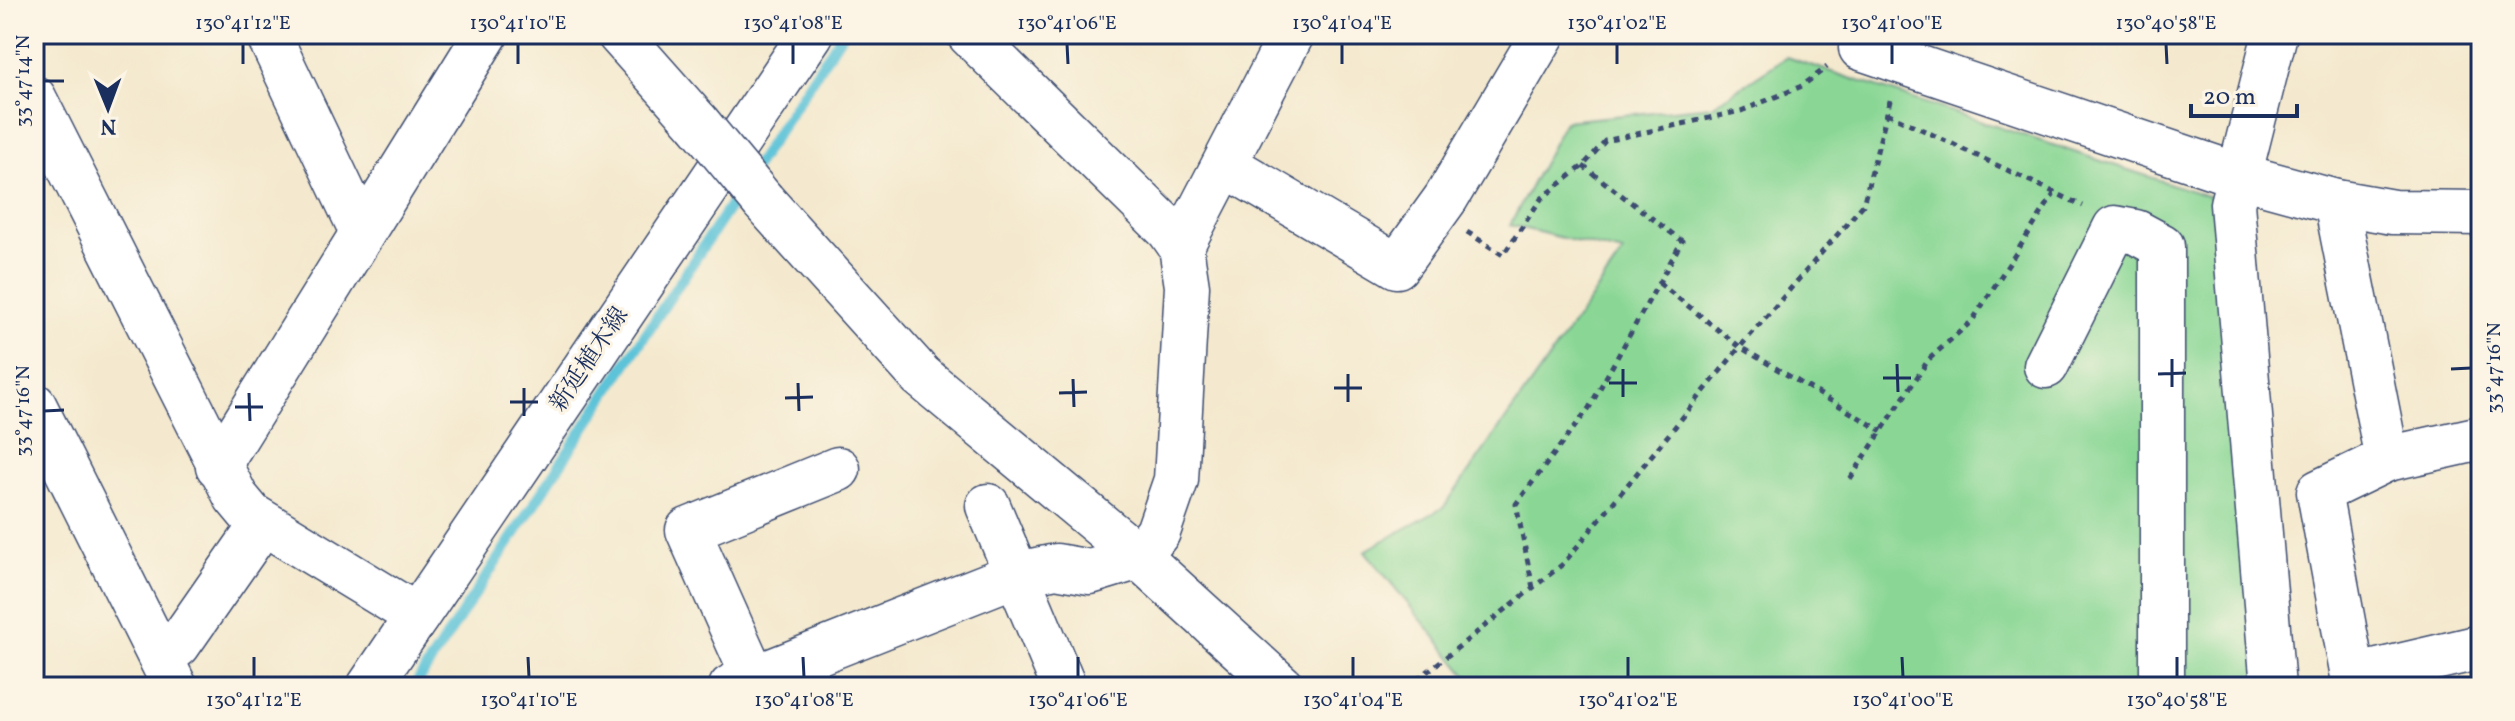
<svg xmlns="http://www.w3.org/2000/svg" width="2515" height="721" font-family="Vollkorn,'Noto Serif JP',serif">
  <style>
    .green { fill: #8ad795; stroke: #52837a; stroke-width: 2 }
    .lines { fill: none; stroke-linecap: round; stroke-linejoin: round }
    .stream { stroke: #5cc3d8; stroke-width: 11 }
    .minor-casing { stroke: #3c4b6f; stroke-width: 47 }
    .major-casing { stroke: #3c4b6f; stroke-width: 47 }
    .path { stroke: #3c4b6f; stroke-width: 5; stroke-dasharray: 6 6; stroke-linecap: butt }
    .minor { stroke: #fff; stroke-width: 44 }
    .major { stroke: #fff; stroke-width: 44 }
    .minor-bridge-casing { stroke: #3c4b6f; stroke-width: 47; stroke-linecap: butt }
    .minor-bridge { stroke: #fff; stroke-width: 44 }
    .ticks { fill: none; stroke: #1b2f5e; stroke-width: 3 }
    .labels { text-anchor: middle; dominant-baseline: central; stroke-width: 6; stroke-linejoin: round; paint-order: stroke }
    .street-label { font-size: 24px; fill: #1b2f5e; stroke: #fcf5e5 }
    .neatline { fill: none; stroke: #1b2f5e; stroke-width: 3 }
    .ticks-label { font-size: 20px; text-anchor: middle; fill: #1b2f5e }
  </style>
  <rect width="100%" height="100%" fill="#fcf5e5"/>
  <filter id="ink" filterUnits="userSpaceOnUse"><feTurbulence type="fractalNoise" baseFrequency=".0125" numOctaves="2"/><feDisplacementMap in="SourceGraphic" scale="16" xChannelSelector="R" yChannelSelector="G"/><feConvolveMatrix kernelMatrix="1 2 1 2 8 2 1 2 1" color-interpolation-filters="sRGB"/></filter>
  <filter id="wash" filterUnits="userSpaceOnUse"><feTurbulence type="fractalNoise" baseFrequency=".006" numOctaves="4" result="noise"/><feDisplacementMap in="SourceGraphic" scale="32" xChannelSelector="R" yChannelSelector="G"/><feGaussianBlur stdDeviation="1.8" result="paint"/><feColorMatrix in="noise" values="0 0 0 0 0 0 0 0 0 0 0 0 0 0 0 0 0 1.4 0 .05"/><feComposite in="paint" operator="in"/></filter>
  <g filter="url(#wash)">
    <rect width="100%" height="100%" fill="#f4e9ce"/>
    <polygon class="green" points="1786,57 2232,204 2273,687 1476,687 1365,551 1444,507 1623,253 1510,225 1565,121 1712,106"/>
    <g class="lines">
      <g class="stream">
        <polyline points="750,174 842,34"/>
        <polyline points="414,687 741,189"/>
      </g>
    </g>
  </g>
  <g filter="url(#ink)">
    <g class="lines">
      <defs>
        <g id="minor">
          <polyline points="268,34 362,232"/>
          <polyline points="619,34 698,123"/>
          <polyline points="1864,34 1861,48 2237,175 2336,202 2393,212 2481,213"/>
          <polyline points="34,98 236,497 251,515 417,616"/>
          <polyline points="1226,165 1397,266 1446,198 1543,34"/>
          <polyline points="763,201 921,376 1139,557 1282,687"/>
          <polyline points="2336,202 2387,459 2481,438"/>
          <polyline points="1181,247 1292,34"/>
          <polyline points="2046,366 2115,228 2136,232 2162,246 2162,687"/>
          <polyline points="34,405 175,687"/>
          <polyline points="218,466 486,34"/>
          <polyline points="988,506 1064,687"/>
          <polyline points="162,657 178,645 263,523"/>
          <polyline points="2353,677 2481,647"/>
          <polyline points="731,687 1017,574 1056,566 1090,572 1139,557 1158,532 1176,480 1187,286 1181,247 1169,230 969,34"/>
          <polyline points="758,687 688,530 838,469"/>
          <polyline points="2273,687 2232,204 2275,34"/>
          <polyline points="2355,687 2319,492 2387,459"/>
        </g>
        <polyline id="major" points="369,687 811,34"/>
      </defs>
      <use href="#minor" class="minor-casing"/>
      <use href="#major" class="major-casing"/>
      <g class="path">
        <polyline points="1887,113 2083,206"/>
        <polyline points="1467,232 1503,255 1541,199 1583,166 1605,141 1741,111 1802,86 1827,67"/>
        <polyline points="1659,283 1740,347 1882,431"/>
        <polyline points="1850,479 1929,359 1972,321 2054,194"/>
        <polyline points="1533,588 1516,504 1589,408 1682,241 1583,166"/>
        <polyline points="1408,687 1563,564 1740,347 1863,205 1891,97"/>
      </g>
      <use href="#minor" class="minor"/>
      <use href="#major" class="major"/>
      <defs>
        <polyline id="minor-bridge" points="698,123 763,201"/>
      </defs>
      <use href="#minor-bridge" class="minor-bridge-casing"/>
      <use href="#minor-bridge" class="minor-bridge"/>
    </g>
  </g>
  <path class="ticks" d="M243,44V64M518,44V64M793,44V64M1067,44L1068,64M1342,44V64M1617,44V64M1892,44V64M2166,44L2167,64M44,81H64M2172,359V387M1897,364L1898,392M1623,369V397M2451,369L2471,368M1348,374V402M2158,374L2186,373M1883,378H1911M1073,379L1074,407M798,383L799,411M1609,383H1637M524,388V416M1334,388H1362M249,393L250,421M1059,393L1087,392M785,398L813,397M510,402H538M235,407H263M44,411L64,410M254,657V677M528,657L529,677M803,657L804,677M1078,657V677M1353,657V677M1628,657V677M1902,657L1903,677M2177,657V677"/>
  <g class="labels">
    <g class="street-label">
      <text transform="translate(590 360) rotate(-56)">新延植木線</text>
    </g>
  </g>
  <rect width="2515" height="721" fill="none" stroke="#fcf5e5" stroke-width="88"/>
  <g transform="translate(108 108) rotate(179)" stroke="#fcf5e5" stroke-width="6" paint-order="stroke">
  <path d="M0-6L14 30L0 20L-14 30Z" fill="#1b2f5e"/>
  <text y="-12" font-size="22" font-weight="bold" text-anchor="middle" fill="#1b2f5e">N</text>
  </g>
  <path d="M2191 104v12h106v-12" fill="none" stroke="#1b2f5e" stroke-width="4"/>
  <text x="2203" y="104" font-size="24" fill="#1b2f5e" stroke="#fcf5e5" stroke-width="6" paint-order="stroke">20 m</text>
  <rect x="44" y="44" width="2427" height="633" class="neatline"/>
  <g class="ticks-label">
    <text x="243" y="29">130°41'12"E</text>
    <text x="518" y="29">130°41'10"E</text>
    <text x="793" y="29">130°41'08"E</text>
    <text x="1067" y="29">130°41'06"E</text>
    <text x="1342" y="29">130°41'04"E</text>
    <text x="1617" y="29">130°41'02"E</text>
    <text x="1892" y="29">130°41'00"E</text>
    <text x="2166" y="29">130°40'58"E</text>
    <text transform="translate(22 81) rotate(-90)" y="7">33°47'14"N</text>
    <text transform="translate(2493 368) rotate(-90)" y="7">33°47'16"N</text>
    <text transform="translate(22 411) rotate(-90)" y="7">33°47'16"N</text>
    <text x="254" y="706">130°41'12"E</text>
    <text x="529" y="706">130°41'10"E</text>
    <text x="804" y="706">130°41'08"E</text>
    <text x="1078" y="706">130°41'06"E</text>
    <text x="1353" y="706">130°41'04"E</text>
    <text x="1628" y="706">130°41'02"E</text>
    <text x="1903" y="706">130°41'00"E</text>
    <text x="2177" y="706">130°40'58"E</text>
  </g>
</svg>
